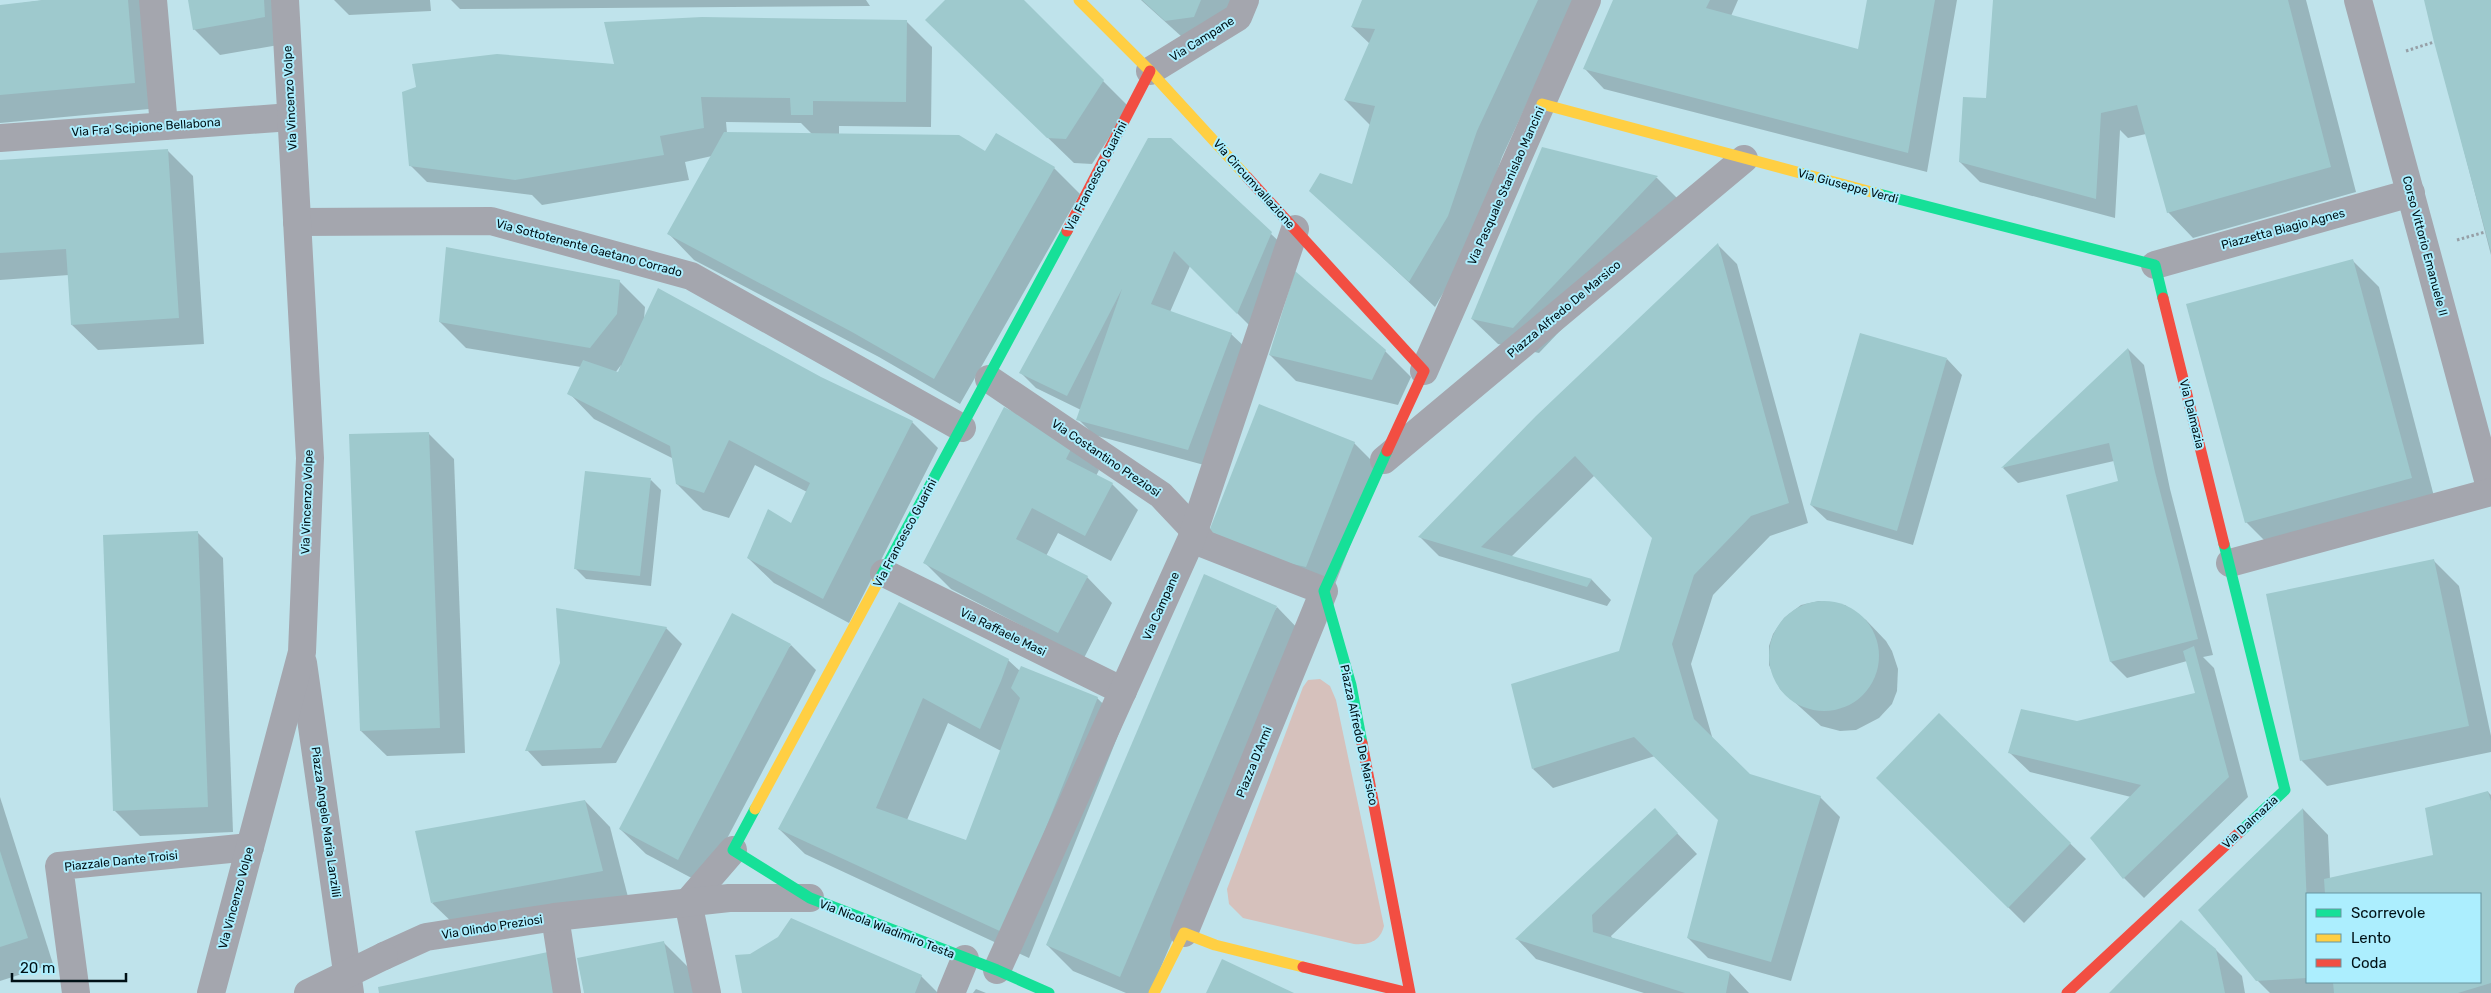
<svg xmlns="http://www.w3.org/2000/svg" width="2491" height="993" font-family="Rubik,sans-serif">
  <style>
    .green { fill: #d6c1bc }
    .shadow { fill: #0003; fill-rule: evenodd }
    .building { fill: #9ec9cd }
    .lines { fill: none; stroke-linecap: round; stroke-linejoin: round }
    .path { stroke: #969fa6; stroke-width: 3; stroke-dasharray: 2.5 2.5; stroke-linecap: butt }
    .street { stroke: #a4a6ae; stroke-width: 28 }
    .fast { stroke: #16e098; stroke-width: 11 }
    .slow { stroke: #ffcf43; stroke-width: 11 }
    .jam { stroke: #f24e42; stroke-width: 11 }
    .street-bridge { stroke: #a4a6ae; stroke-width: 28 }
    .labels { text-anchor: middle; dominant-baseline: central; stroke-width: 4; stroke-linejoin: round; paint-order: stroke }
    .street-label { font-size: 12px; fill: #001116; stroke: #aceefe }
  </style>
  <rect width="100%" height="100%" fill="#bfe3eb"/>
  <path class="green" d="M1320,679L1330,686L1336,700L1384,926C1380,942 1368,945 1354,944L1243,918L1229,904L1227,889L1303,687L1308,680Z"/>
  <g class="shadow">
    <polygon points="45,0 150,0 160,108 0,123 0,6"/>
    <polygon points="189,0 287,0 290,43 220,55 194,29"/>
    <polygon points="334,0 430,0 431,11 349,15"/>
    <polygon points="451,0 866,0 870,6 460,9"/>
    <polygon points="946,0 1022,0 1129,107 1092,164 1074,163 952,45"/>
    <polygon points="1141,0 1237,0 1192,46"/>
    <polygon points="1364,0 1575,0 1502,157 1473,242 1435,307 1311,190 1353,186 1371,126 1345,100 1370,44 1352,27"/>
    <polygon points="1614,0 1738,0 1731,16 1859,51 1868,0 1957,0 1927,172 1604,89 1585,69"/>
    <polygon points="1994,0 2306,0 2356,192 2193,238 2168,212 2146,134 2128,138 2120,130 2115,218 1980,182 1960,162 1988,100"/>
    <polygon points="2425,0 2491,0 2491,255 2433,31"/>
    <path d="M906,21L932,47L931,127L839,126V134L986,153L996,134L1054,168L1080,194L960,404L879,357L694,260L669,234L712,156L685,162L689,180L542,205L532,195L427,182L411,166L616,65ZM726,122L801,123L812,134L727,133Z"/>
    <polygon points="1171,140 1287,249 1253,329 1190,266 1170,312 1231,334 1247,349 1204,465 1094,435 1078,419 1081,410 1036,388 1021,373"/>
    <polygon points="1543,148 1657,178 1682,203 1539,353 1498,344 1472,319"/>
    <polygon points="167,150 193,176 204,344 98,350 72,325 69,275 0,280 0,161"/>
    <polygon points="1718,245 1737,264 1808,523 1770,536 1713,595 1691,664 1713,740 1749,775 1820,797 1840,817 1791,981 1708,958 1688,938 1719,820 1655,756 1553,788 1533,769 1620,652 1653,537 1595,475 1511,557 1592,580 1611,600 1607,606 1439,556 1420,537"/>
    <polygon points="2353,261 2379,287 2436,504 2272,548 2246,522"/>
    <path d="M619,281L645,307L644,320L820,378L912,422L938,448L849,623L774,583L748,558L791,525L807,492L755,465L729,518L703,510L677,484L674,459L594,419L569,393L581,367L466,348L440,322ZM621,365L618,374L615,373Z"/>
    <polygon points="2128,349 2144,365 2170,489 2213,655 2203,657 2214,668 2248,797 2144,898 2124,878 2092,838 2131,797 2030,772 2010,753 2077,722 2197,694 2187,661 2127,678 2111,662 2068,496 2119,482 2114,461 2018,483 2003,468"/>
    <polygon points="1385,351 1411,377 1398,405 1296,381 1270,355"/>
    <polygon points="1947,359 1962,375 1913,545 1827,520 1811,505"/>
    <polygon points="428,433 454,459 465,753 387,756 361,731"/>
    <polygon points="1354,443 1380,469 1332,592 1231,569"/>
    <polygon points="1073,444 1099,470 1096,476 1112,484 1138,510 1111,561 1058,533 1046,556 1087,577 1112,603 1084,658 951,589 925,563"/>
    <polygon points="651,480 661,490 651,586 586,579 576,569"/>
    <polygon points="198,533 223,558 233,832 140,836 114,810"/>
    <polygon points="2433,560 2459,586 2491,736 2491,752 2327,786 2302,761 2267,595"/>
    <polygon points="1819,601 1845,605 1866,620 1886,641 1892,651 1898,669 1897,691 1892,704 1879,718 1856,730 1840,731 1821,726 1780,689 1769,665 1769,646 1773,634 1784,618 1801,605"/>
    <path d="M900,604L1008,660L1020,671L1097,698L1123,723L1029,958L805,854L779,829ZM948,723L1001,751L967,841L907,820Z"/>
    <polygon points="1277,607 1302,633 1150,993 1126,993 1073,971 1047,945"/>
    <polygon points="666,628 682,644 616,763 542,766 527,750"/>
    <polygon points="791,645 816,670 703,884 646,854 620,829"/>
    <polygon points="1939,715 2086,859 2024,923 1878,778"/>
    <path d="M2488,792L2491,795V993H2270L2257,980L2303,809L2328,835L2330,879L2434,856ZM2307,894H2480V982H2307Z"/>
    <polygon points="0,797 53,964 0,981"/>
    <polygon points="585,801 610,827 628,897 458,928 432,903"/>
    <polygon points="1655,810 1697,854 1611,936 1612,938 1730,973 1749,993 1644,993 1536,959 1517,939"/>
    <polygon points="663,942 689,968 694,993 586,993"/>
    <polygon points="2216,950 2242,976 2245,993 2111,993"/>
    <polygon points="921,976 938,993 743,993"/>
    <polygon points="976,989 986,993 973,993"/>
  </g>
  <g class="building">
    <polygon points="43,0 128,0 135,83 0,95 0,5"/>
    <polygon points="188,0 264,0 265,17 193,30"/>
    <polygon points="945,0 1024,0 1104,80 1066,139 1047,138 925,20"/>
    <polygon points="1142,0 1201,0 1194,17 1165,21"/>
    <polygon points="1362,0 1538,0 1477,131 1448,216 1409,282 1309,191 1320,173 1352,184 1375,106 1344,100 1375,29 1351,27"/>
    <polygon points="1613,0 1710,0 1706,8 1858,49 1867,0 1935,0 1908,153 1583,69"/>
    <polygon points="1993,0 2288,0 2331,167 2167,213 2137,105 2101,113 2096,199 1959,162 1963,97 1986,98"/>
    <polygon points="2424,0 2491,0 2491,252 2434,42"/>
    <polygon points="702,17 907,20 906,102 813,101 813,115 791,115 790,98 701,97 704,128 660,136 664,155 515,180 409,166 402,92 416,87 412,64 497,54 614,64 604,22"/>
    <polygon points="724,132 959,135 985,151 996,133 1055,167 934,379 852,332 667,234"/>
    <polygon points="1148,138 1171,138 1272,232 1237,314 1174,251 1151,304 1232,333 1188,450 1076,420 1122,289 1067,396 1019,373"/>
    <polygon points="1542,147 1658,176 1513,328 1471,319"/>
    <polygon points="168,149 179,318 71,325 66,249 0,253 0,160"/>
    <polygon points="1718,243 1789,503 1751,516 1694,575 1672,644 1694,719 1750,774 1821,796 1771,962 1687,938 1718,820 1634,737 1532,769 1511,684 1619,651 1652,538 1575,456 1481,547 1592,579 1587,587 1418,537 1536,416"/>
    <polygon points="446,247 620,280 617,314 590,348 439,322"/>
    <polygon points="2353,259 2412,478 2245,523 2186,304"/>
    <polygon points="1295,271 1386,350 1372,380 1269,355"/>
    <polygon points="658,288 821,377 913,421 823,599 747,558 768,509 791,523 810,483 729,440 704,493 676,484 670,446 567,394 583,360 618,372"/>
    <polygon points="1860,333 1947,358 1897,531 1810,505"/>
    <polygon points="2128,348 2155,472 2198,639 2110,662 2066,495 2118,481 2109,443 2001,468"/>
    <polygon points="1259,404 1355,442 1306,567 1204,544"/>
    <polygon points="1004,407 1074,443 1066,459 1113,483 1085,536 1032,508 1016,539 1088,576 1058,633 923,563"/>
    <polygon points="429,432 440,728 360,731 349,434"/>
    <polygon points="585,471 651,478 640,576 574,569"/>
    <polygon points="198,531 208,807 113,811 103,535"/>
    <polygon points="2434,559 2469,726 2300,761 2266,594"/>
    <polygon points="1204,574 1277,606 1120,977 1046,945"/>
    <circle cx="1824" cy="656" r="55"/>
    <polygon points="899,602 1009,659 1001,681 980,729 923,698 876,808 966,840 1020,698 1011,688 1021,666 1098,697 1004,933 778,829"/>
    <polygon points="556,608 667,627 601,748 525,751 560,663"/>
    <polygon points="732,613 791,644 678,860 619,829"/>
    <polygon points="2194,646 2229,777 2123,879 2090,838 2141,785 2008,753 2021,709 2077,721 2195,693 2183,651"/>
    <polygon points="1939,713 2071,843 2008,908 1876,778"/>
    <polygon points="2488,791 2491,801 2491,983 2458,993 2334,993 2333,982 2480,982 2480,894 2325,894 2324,879 2433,855 2425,808"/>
    <polygon points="585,800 603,871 431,903 415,831"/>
    <polygon points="1655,808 1678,833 1592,915 1593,932 1730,972 1726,993 1685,993 1515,939"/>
    <polygon points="2303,808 2307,907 2307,978 2256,981 2198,910"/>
    <polygon points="0,851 28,938 0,947"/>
    <polygon points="791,918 922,975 915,993 742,993 735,955 750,954 778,937"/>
    <polygon points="2181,920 2216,949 2225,993 2109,993"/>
    <polygon points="664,941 674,993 584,993 577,958"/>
    <polygon points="548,952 557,993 379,993 378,987"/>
    <polygon points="1222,959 1294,993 1206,993"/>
  </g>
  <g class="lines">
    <g class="path">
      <polyline points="2406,51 2434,42"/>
      <polyline points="2457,240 2485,232"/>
    </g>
    <g class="street">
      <polyline points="153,0 164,126"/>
      <polyline points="2358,0 2491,491"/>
      <polyline points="1150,71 1238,17 1245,0"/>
      <polyline points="0,138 291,117"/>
      <polyline points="297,222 491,221 691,276 962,428"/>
      <polyline points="2155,265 2411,193"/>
      <polyline points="1424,371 1587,0"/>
      <polyline points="989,379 1161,495 1193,529 1204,544 1324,591 1184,933"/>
      <polyline points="1384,460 1744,159"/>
      <polyline points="2230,563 2491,492"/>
      <polyline points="884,573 1123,691"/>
      <polyline points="303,663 350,993"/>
      <polyline points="688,902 707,993"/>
      <polyline points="688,902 733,850"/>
      <polyline points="555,917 567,993"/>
      <polyline points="384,956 426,937 555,917 729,898 810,898"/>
      <polyline points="997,970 1191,540 1295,229"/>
      <polyline points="76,993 59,866 250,847"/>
      <polyline points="211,993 302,652 310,458 285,0"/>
      <polyline points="951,993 965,959"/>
    </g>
    <g class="fast">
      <polyline points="1879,194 2155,265 2163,298"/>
      <polyline points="2224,544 2285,790 2241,831"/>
      <polyline points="879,580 1067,231"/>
      <polyline points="1362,743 1351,685 1324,591 1387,451"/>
      <polyline points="755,809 733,850 810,898 997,970 1049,993"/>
    </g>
    <g class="slow">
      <polyline points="1079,0 1150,71 1247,177"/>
      <polyline points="1542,104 1879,194"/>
      <polyline points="755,809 879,580"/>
      <polyline points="1154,993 1184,933 1215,945 1303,967"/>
    </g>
    <g class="jam">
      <polyline points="1247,177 1424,371 1387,451"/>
      <polyline points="1067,231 1150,71"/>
      <polyline points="2163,298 2224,544"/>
      <polyline points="1362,743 1410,993"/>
      <polyline points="1303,967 1409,993"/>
      <polyline points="2067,993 2241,831"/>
    </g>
    <polyline class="street-bridge" points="308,993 384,956"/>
  </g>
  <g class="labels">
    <g class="street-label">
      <text transform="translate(1202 39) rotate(-32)">Via Campane</text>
      <text transform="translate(290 98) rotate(-93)">Via Vincenzo Volpe</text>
      <text transform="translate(146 127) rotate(-4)">Via Fra' Scipione Bellabona</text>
      <text transform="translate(1096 176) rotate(-63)">Via Francesco Guarini</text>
      <text transform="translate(1254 184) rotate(48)">Via Circumvallazione</text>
      <text transform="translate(1506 186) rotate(-66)">Via Pasquale Stanislao Mancini</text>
      <text transform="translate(1848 186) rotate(15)">Via Giuseppe Verdi</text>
      <text transform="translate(2283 229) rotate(-15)">Piazzetta Biagio Agnes</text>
      <text transform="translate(2425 246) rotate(75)">Corso Vittorio Emanuele II</text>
      <text transform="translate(589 248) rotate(15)">Via Sottotenente Gaetano Corrado</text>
      <text transform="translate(1564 309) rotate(-40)">Piazza Alfredo De Marsico</text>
      <text transform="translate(2192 414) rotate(76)">Via Dalmazia</text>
      <text transform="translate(1106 458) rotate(34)">Via Costantino Preziosi</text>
      <text transform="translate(307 502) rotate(-88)">Via Vincenzo Volpe</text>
      <text transform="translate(905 533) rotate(-62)">Via Francesco Guarini</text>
      <text transform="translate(1161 606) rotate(-66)">Via Campane</text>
      <text transform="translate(1003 632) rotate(26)">Via Raffaele Masi</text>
      <text transform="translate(1359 735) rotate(78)">Piazza Alfredo De Marsico</text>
      <text transform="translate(1254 762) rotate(-68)">Piazza D'Armi</text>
      <text transform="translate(326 822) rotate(82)">Piazza Angelo Maria Lanzilli</text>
      <text transform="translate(2250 822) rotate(-43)">Via Dalmazia</text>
      <text transform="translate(121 861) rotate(-6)">Piazzale Dante Troisi</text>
      <text transform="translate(236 898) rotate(-75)">Via Vincenzo Volpe</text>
      <text transform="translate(492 927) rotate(-9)">Via Olindo Preziosi</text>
      <text transform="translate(887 929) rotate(21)">Via Nicola Wladimiro Testa</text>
    </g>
  </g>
  <rect x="2306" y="893" width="175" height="90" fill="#aceefe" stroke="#6796a1"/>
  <rect x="2316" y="909" width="25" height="8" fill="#16e098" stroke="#6796a1"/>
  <text x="2351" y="918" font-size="15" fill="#001116">Scorrevole</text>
  <rect x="2316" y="934" width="25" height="8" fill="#ffcf43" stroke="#6796a1"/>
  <text x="2351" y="943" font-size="15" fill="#001116">Lento</text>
  <rect x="2316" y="959" width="25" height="8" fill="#f24e42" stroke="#6796a1"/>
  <text x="2351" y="968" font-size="15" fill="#001116">Coda</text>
  <path d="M12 973v8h114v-8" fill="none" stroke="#001116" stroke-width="2.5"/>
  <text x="20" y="973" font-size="15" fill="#001116" stroke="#aceefe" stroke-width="4" paint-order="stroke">20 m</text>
</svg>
